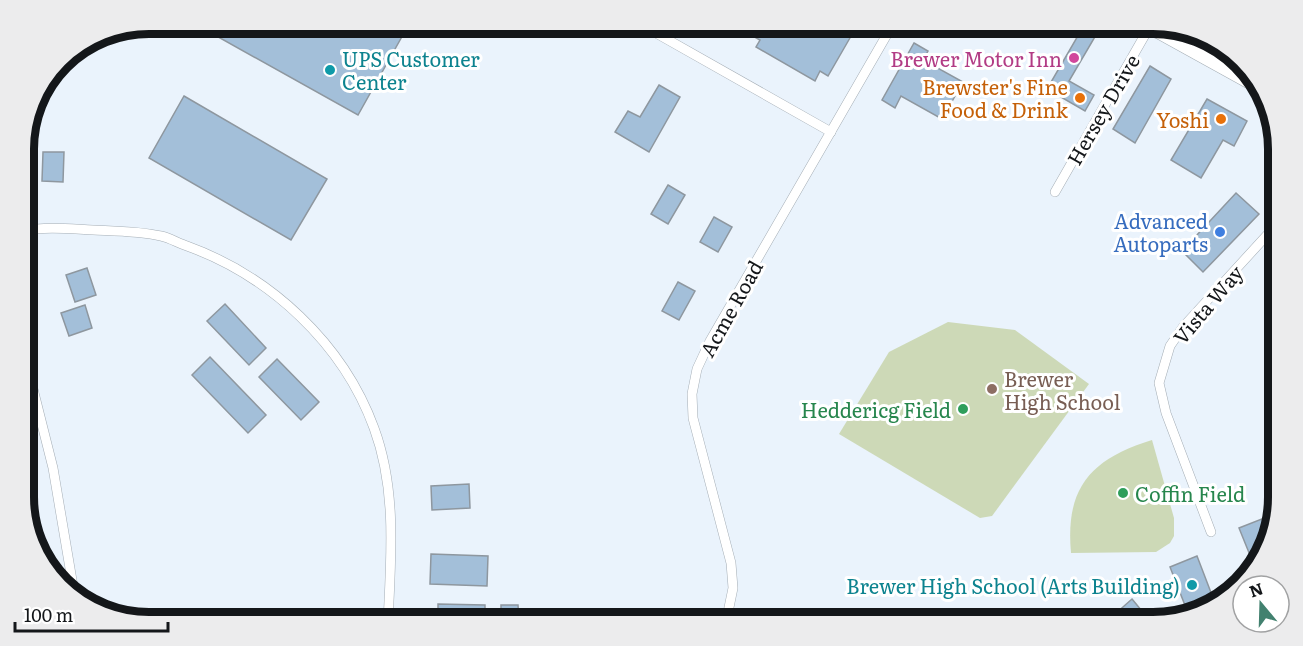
<svg xmlns="http://www.w3.org/2000/svg" width="1303" height="646" font-family="Literata,serif">
  <style>
    .green { fill: #cdd9b7 }
    .building { fill: #a3bfd9; stroke: #8e979f; stroke-width: 1.5 }
    .lines { fill: none; stroke-linecap: round; stroke-linejoin: round }
    .minor-casing { stroke: #a4adb5; stroke-width: 10 }
    .primary-casing { stroke: #a4adb5; stroke-width: 16 }
    .minor { stroke: #fff; stroke-width: 9 }
    .primary { stroke: #fff; stroke-width: 15 }
    .hotel-dot { fill: #d1479c; stroke: #fff; stroke-width: 2 }
    .culture-dot { fill: #0f9aa8; stroke: #fff; stroke-width: 2 }
    .food-dot { fill: #e8710a; stroke: #fff; stroke-width: 2 }
    .shop-dot { fill: #3f7fe0; stroke: #fff; stroke-width: 2 }
    .education-dot { fill: #8d6e63; stroke: #fff; stroke-width: 2 }
    .leisure-dot { fill: #2e9e5b; stroke: #fff; stroke-width: 2 }
    .labels { text-anchor: middle; dominant-baseline: central; stroke-width: 6; stroke-linejoin: round; paint-order: stroke }
    .culture-label { font-size: 20px; fill: #0d838f; stroke: #fff; text-anchor: start }
    .hotel-label { font-size: 20px; fill: #b23c85; stroke: #fff; text-anchor: end }
    .food-label { font-size: 20px; fill: #c56008; stroke: #fff; text-anchor: end }
    .street-label { font-size: 20px; fill: #14171a; stroke: #fff }
    .shop-label { font-size: 20px; fill: #366cbe; stroke: #fff; text-anchor: end }
    .education-label { font-size: 20px; fill: #785e54; stroke: #fff; text-anchor: start }
    .leisure-label { font-size: 20px; fill: #27864d; stroke: #fff; text-anchor: end }
    .rim { fill: none; stroke: #14171a; stroke-width: 8 }
  </style>
  <rect width="100%" height="100%" fill="#eaf3fc"/>
  <g class="green">
    <polygon points="948,322 1015,330 1089,384 992,516 980,518 839,434 889,352"/>
    <path d="M1152,440L1174,518V536L1170,543L1156,552L1071,553C1065,487 1091,459 1152,440Z"/>
  </g>
  <g class="building">
    <polygon points="195,24 409,24 358,115"/>
    <polygon points="858,24 828,76 820,71 815,81 756,47 760,40 733,25"/>
    <polygon points="1083,27 1096,35 1069,81 1094,95 1085,111 1047,89"/>
    <polygon points="914,43 928,51 923,60 963,82 942,119 901,96 895,108 882,100"/>
    <polygon points="1150,66 1171,79 1135,143 1113,129"/>
    <polygon points="659,85 680,97 649,152 615,132 628,111 640,117"/>
    <polygon points="184,96 327,179 291,240 149,158"/>
    <polygon points="1207,99 1247,121 1234,146 1223,140 1201,178 1171,160"/>
    <polygon points="43,152 64,152 63,182 42,181"/>
    <polygon points="668,185 685,195 668,224 651,214"/>
    <polygon points="1236,193 1259,214 1203,272 1182,251"/>
    <polygon points="714,217 732,227 718,252 700,242"/>
    <polygon points="87,268 96,295 75,302 66,275"/>
    <polygon points="678,282 695,291 679,320 662,311"/>
    <polygon points="225,304 266,348 249,365 207,321"/>
    <polygon points="85,305 92,328 69,336 61,313"/>
    <polygon points="210,357 266,415 248,433 192,375"/>
    <polygon points="277,359 319,402 301,420 259,377"/>
    <polygon points="469,484 470,508 432,510 431,486"/>
    <polygon points="1272,515 1274,520 1266,551 1254,565 1239,528"/>
    <polygon points="431,554 488,556 487,586 430,584"/>
    <polygon points="1197,556 1215,603 1188,613 1170,567"/>
    <polygon points="1132,599 1151,622 1106,622"/>
    <polygon points="438,604 485,605 485,622 438,622"/>
    <polygon points="501,605 518,605 519,621 501,621"/>
  </g>
  <g class="lines">
    <defs>
      <g id="minor">
        <polyline points="640,24 831,132"/>
        <polyline points="1055,192 1150,26"/>
        <path d="M24,231C46,226 71,229 93,230C115,231 139,231 161,236C170,238 178,243 187,246C270,276 343,343 374,428C397,490 391,557 388,622"/>
        <polyline points="25,357 53,468 74,592"/>
        <polyline points="1211,532 1166,413 1159,383 1170,346 1183,327 1278,223"/>
        <polyline points="726,622 733,588 731,563 693,418 692,394 697,369 710,341 893,24"/>
      </g>
      <polyline id="primary" points="1146,24 1260,87"/>
    </defs>
    <use href="#minor" class="minor-casing"/>
    <use href="#primary" class="primary-casing"/>
    <use href="#minor" class="minor"/>
    <use href="#primary" class="primary"/>
  </g>
  <circle class="hotel-dot" cx="1074" cy="58" r="6"/>
  <g class="culture-dot">
    <circle cx="330" cy="70" r="6"/>
    <circle cx="1192" cy="585" r="6"/>
  </g>
  <g class="food-dot">
    <circle cx="1080" cy="98" r="6"/>
    <circle cx="1221" cy="119" r="6"/>
  </g>
  <circle class="shop-dot" cx="1220" cy="232" r="6"/>
  <circle class="education-dot" cx="992" cy="389" r="6"/>
  <g class="leisure-dot">
    <circle cx="963" cy="409" r="6"/>
    <circle cx="1123" cy="493" r="6"/>
  </g>
  <g class="labels">
    <g class="culture-label">
      <text x="342" y="58">UPS Customer<tspan x="342" dy="23">Center</tspan></text>
      <text x="1180" y="585" text-anchor="end">Brewer High School (Arts Building)</text>
    </g>
    <g class="hotel-label">
      <text x="1062" y="58">Brewer Motor Inn</text>
    </g>
    <g class="food-label">
      <text x="1068" y="86">Brewster's Fine<tspan x="1068" dy="23">Food &amp; Drink</tspan></text>
      <text x="1209" y="119">Yoshi</text>
    </g>
    <g class="street-label">
      <text transform="translate(1102 109) rotate(-60)">Hersey Drive</text>
      <text transform="translate(1207 304) rotate(-50)">Vista Way</text>
      <text transform="translate(730 308) rotate(-61)">Acme Road</text>
    </g>
    <g class="shop-label">
      <text x="1208" y="220">Advanced<tspan x="1208" dy="23">Autoparts</tspan></text>
    </g>
    <g class="education-label">
      <text x="1004" y="378">Brewer<tspan x="1004" dy="23">High School</tspan></text>
    </g>
    <g class="leisure-label">
      <text x="951" y="409">Heddericg Field</text>
      <text x="1135" y="493" text-anchor="start">Coffin Field</text>
    </g>
  </g>
  <path d="M0 0H1303V646H0ZM149 34H1153A115 115 0 0 1 1268 149V497A115 115 0 0 1 1153 612H149A115 115 0 0 1 34 497V149A115 115 0 0 1 149 34Z" fill="#ececed" fill-rule="evenodd"/>
  <path class="rim" d="M149 34H1153A115 115 0 0 1 1268 149V497A115 115 0 0 1 1153 612H149A115 115 0 0 1 34 497V149A115 115 0 0 1 149 34Z"/>
  <g transform="translate(1261 604) rotate(341)"><circle r="28" fill="#ffffff" stroke="#a1a2a3" stroke-width="1.5"/>
  <path d="M0-4.5L10 22L0 15L-10 22Z" fill="#42816f"/>
  <text y="-9" font-size="16" font-weight="bold" text-anchor="middle" fill="#14171a">N</text>
  </g>
  <path d="M15 622v9h153v-9" fill="none" stroke="#14171a" stroke-width="3"/>
  <text x="24" y="622" font-size="18" fill="#14171a" stroke="#ffffff" stroke-width="4.5" paint-order="stroke">100 m</text>
</svg>
